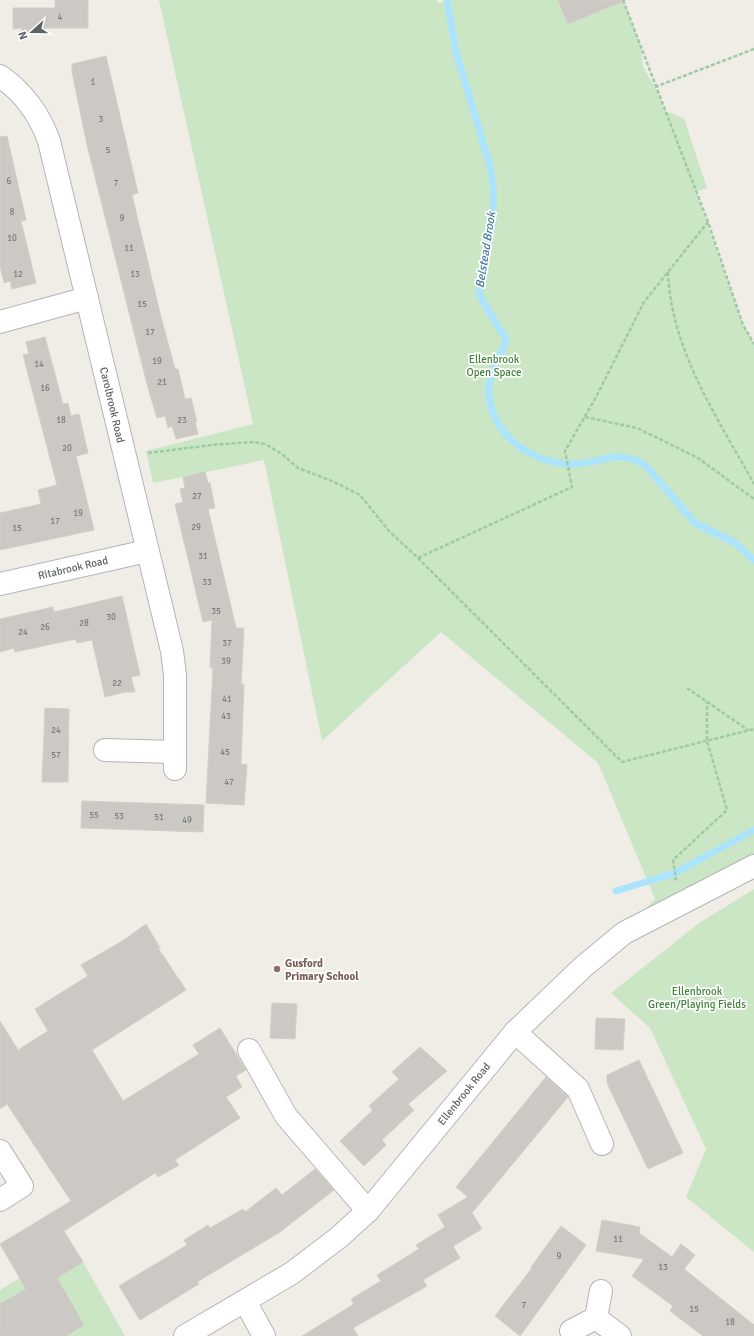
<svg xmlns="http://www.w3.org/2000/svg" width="754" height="1336" font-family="Signika,sans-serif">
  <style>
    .green { fill: #cae6c5 }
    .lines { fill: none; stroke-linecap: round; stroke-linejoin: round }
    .stream { stroke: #abe4fc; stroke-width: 7 }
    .building { fill: #ccc8c4; stroke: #d5cec5 }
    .minor-casing { stroke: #b2b5b9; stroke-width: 24 }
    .path { stroke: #a0c9a5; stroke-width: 2.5; stroke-dasharray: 4 2; stroke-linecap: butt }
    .minor { stroke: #fff; stroke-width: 22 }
    .education-dot { fill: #8d6e63; stroke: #fff; stroke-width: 1.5 }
    .labels { text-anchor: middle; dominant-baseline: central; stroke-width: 3.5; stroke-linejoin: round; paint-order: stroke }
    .number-label { font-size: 9px; fill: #7a7c7e }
    .park-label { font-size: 11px; fill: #408339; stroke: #fff }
    .street-label { font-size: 11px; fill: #5e6367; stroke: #fff }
    .education-label { font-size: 11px; font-weight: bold; fill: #785e54; stroke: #fff; text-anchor: start }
    .water-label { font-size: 12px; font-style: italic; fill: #417b9d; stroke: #fff }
  </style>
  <rect width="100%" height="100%" fill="#f0ede7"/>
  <g class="green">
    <polygon points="159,0 437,0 438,3 448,0 623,0 641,47 643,67 655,87 665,111 684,118 707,188 696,192 743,325 754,344 754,856 624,933 655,899 598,763 441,632 322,741 264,460 153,483 146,451 253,424"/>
    <polygon points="754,889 754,1252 686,1197 706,1149 650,1028 611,993 699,923"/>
    <polygon points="83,1262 125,1336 0,1336 0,1290 20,1278 30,1295"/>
  </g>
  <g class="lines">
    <g class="stream">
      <path d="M447,0L456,52L490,166L493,187V220L479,295L506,340C501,354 493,368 489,383C487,391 490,402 492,410C503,443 538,464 573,464C602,464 618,447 646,466L695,523L735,543L754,560"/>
      <polyline points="616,891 675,873 754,830"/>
    </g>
  </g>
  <g class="building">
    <polygon points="55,0 88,0 88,28 45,28 45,33 22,33 22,28 13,29 13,8 55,8"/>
    <polygon points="558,0 626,0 568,24"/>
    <polygon points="106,56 138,193 132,195 161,317 175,369 178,369 185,399 191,398 197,422 195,422 198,434 176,439 172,426 168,428 165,416 157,418 148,388 87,145 72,72 72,64"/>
    <polygon points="7,136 26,220 21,221 36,283 12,289 10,281 4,283 0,266 0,137"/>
    <polygon points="45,337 63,404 68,403 71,416 79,414 88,453 76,456 94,530 0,550 0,513 41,504 38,490 57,485 23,355 29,354 26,342"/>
    <polygon points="205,472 208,483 210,483 215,508 208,509 236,628 244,628 241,684 244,684 241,764 247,765 244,805 206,803 213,668 210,668 212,620 203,622 175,504 183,502 180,489 185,488 183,477"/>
    <polygon points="122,596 140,675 131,677 135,692 125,692 105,697 92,640 77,643 76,639 15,652 14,648 0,652 0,619 53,607 54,612"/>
    <polygon points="45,708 69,709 68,782 42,782"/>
    <polygon points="82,801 204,805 203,832 81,828"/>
    <polygon points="146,924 160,948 158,948 186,990 92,1050 123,1101 199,1054 193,1045 220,1028 246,1070 236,1076 242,1087 226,1097 240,1118 175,1160 179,1165 158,1177 155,1173 64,1231 83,1262 57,1278 84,1325 66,1336 0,1336 0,1304 26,1289 0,1244 71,1201 7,1104 0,1109 0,1021 18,1050 48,1031 35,1009 88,976 81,965 124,940"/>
    <polygon points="272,1003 297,1004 295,1039 270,1038"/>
    <polygon points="596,1018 625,1019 623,1050 595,1049"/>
    <polygon points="420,1047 447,1071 408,1104 414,1110 382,1140 386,1145 364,1166 340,1141 373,1110 369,1106 399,1079 392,1072"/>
    <polygon points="639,1060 683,1153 648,1169 607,1083 607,1075"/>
    <polygon points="546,1077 568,1097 472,1213 482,1229 453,1246 460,1258 423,1280 427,1286 353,1328 358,1336 302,1336 354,1304 351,1299 381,1281 377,1275 419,1249 416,1245 445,1227 438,1215 468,1197 456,1187"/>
    <polygon points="315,1169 334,1190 280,1232 197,1282 199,1284 140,1320 119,1286 187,1245 184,1240 208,1225 210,1228 243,1209 245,1212 276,1188 282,1195"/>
    <polygon points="602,1220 640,1227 639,1233 672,1257 681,1244 695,1255 684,1269 754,1325 754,1336 703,1336 670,1311 673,1306 632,1276 644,1259 596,1251"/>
    <polygon points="561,1226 586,1245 520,1336 495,1316 532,1268 531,1267"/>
  </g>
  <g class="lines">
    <defs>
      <g id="minor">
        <path d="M0,76C24,93 39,113 49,141L172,651L175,675V769"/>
        <polyline points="0,322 87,298"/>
        <polyline points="0,584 147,551"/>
        <polyline points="105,750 175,752"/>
        <polyline points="515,1032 578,1089 602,1144"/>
        <polyline points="249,1050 286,1116 368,1211"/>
        <polyline points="0,1151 22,1186 0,1200"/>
        <polyline points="245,1301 264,1336"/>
        <polyline points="596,1318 620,1336"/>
        <polyline points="571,1331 596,1318 601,1291"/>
        <polyline points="185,1336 292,1273 338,1238 368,1211 515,1032 583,967 624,933 754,866"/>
      </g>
    </defs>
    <use href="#minor" class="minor-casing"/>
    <g class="path">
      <polyline points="623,0 708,222 743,325 754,344"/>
      <polyline points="655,87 754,49"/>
      <path d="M668,272C671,351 718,418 754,484"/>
      <polyline points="585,417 637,428 698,458 754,499"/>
      <polyline points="148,453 211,445 253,442 265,444 282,454 298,468 332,481 360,495 389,531 418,558 622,762 754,729"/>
      <polyline points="418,558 572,487 565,451 595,399 644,302 708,222"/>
      <polyline points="687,688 748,730"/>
      <polyline points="674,880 676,879 673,860 727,810 707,741 707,702"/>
    </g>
    <use href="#minor" class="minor"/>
  </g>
  <circle class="education-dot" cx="277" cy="969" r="4"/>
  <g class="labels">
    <g class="number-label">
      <text x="60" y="17">4</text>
      <text x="93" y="82">1</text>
      <text x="101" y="119">3</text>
      <text x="108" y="150">5</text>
      <text x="9" y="181">6</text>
      <text x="116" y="183">7</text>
      <text x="12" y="212">8</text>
      <text x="122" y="218">9</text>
      <text x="12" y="238">10</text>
      <text x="129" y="248">11</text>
      <text x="18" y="274">12</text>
      <text x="135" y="274">13</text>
      <text x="142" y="304">15</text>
      <text x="150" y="332">17</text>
      <text x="157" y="361">19</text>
      <text x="39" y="364">14</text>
      <text x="162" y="382">21</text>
      <text x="45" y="388">16</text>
      <text x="61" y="420">18</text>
      <text x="182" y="420">23</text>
      <text x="67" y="448">20</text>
      <text x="197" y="496">27</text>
      <text x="78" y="513">19</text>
      <text x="55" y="521">17</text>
      <text x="196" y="527">29</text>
      <text x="17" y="528">15</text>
      <text x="203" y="556">31</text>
      <text x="207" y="582">33</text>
      <text x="216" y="611">35</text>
      <text x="111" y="617">30</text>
      <text x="84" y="623">28</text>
      <text x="45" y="627">26</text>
      <text x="23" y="632">24</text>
      <text x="227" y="643">37</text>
      <text x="226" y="661">39</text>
      <text x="117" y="683">22</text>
      <text x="227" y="699">41</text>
      <text x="226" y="716">43</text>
      <text x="56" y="730">24</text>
      <text x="225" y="752">45</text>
      <text x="56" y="755">57</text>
      <text x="229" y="782">47</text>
      <text x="94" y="815">55</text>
      <text x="119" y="816">53</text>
      <text x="159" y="817">51</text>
      <text x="187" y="820">49</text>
      <text x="618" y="1239">11</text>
      <text x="559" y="1256">9</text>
      <text x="663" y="1267">13</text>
      <text x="524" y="1305">7</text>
      <text x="694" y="1309">15</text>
      <text x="730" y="1322">18</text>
    </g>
    <g class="park-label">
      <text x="494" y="359">Ellenbrook<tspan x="494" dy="13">Open Space</tspan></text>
      <text x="697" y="991">Ellenbrook<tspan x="697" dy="13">Green/Playing Fields</tspan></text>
    </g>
    <g class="street-label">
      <text transform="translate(112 405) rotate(77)">Carolbrook Road</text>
      <text transform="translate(73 568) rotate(-13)">Ritabrook Road</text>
      <text transform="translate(464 1094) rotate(-51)">Ellenbrook Road</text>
    </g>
    <g class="education-label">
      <text x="285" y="963">Gusford<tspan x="285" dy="13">Primary School</tspan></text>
    </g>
    <g class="water-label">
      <text transform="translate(486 250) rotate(-81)">Belstead Brook</text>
    </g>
  </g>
  <g transform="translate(32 32) rotate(249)" stroke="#ffffff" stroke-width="3" paint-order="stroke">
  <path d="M0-3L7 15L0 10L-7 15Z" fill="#5e6367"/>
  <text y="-6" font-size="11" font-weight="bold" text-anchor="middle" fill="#5e6367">N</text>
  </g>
</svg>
